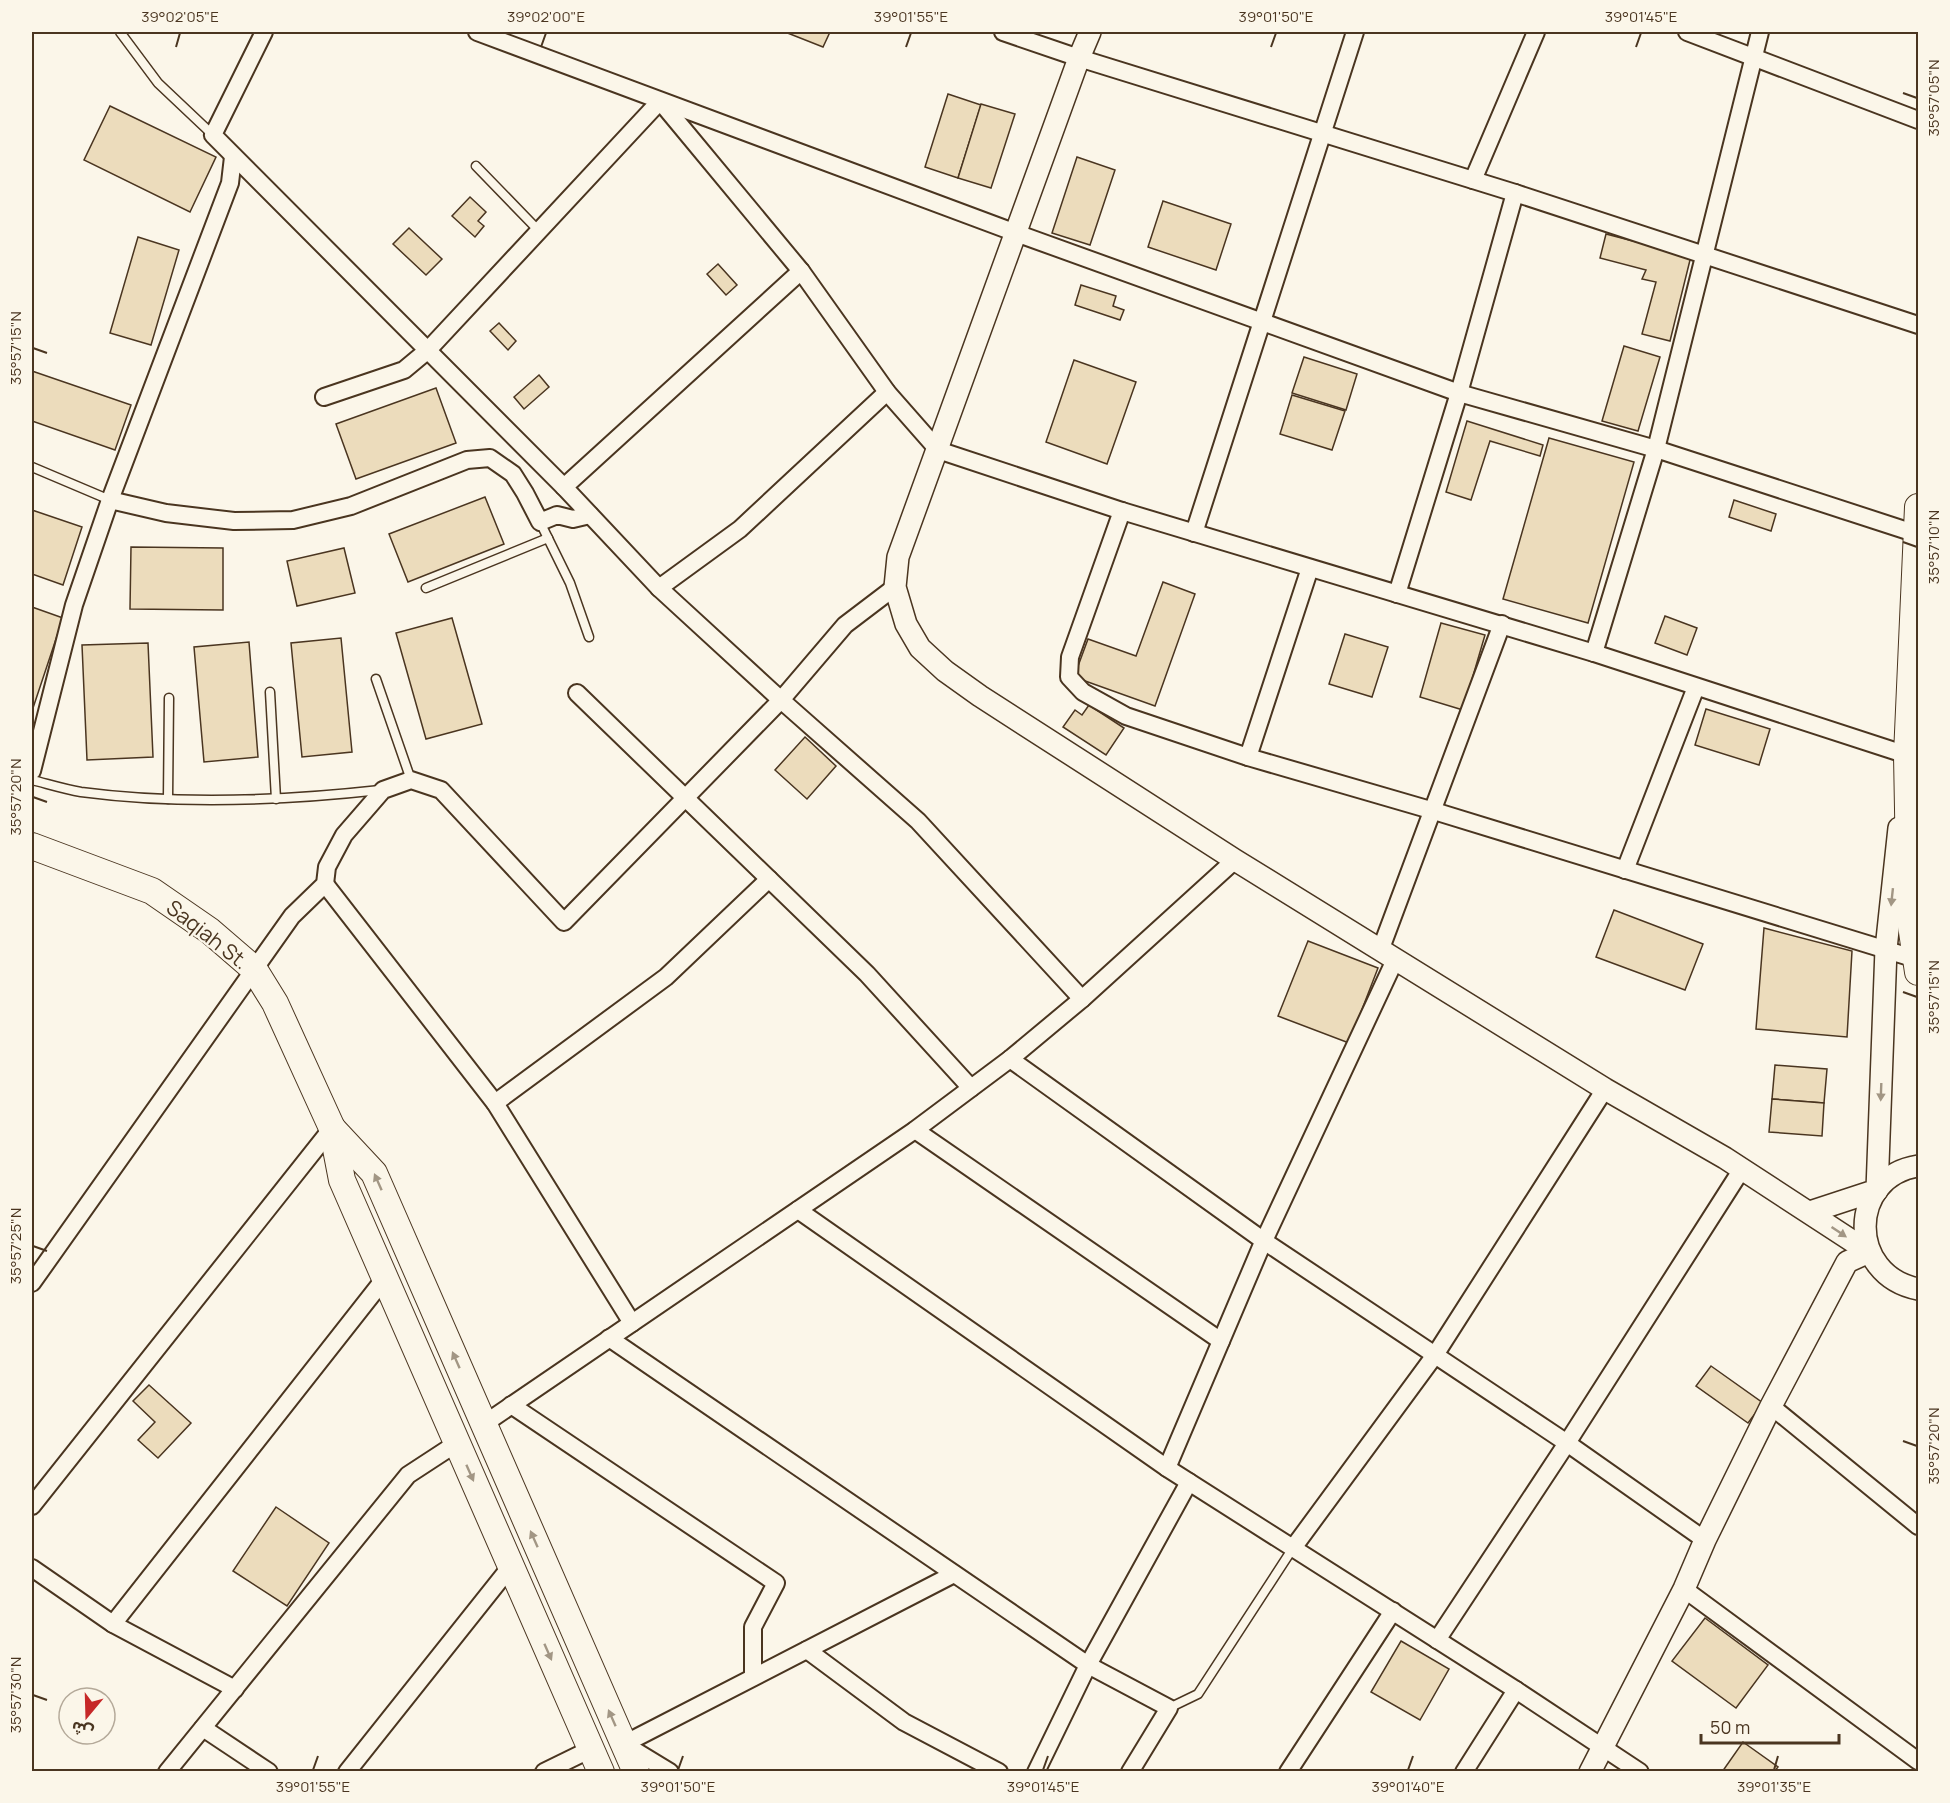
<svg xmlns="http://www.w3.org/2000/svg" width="1950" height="1803" font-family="Manrope,'Noto Sans Arabic',sans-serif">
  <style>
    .building { fill: #ecdcbc; stroke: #4a3520; stroke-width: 1.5 }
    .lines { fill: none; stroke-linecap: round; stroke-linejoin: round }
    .service-casing { stroke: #4a3520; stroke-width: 11 }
    .minor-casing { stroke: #4a3520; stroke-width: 20 }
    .tertiary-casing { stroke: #4a3520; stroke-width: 24 }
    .primary-casing { stroke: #4a3520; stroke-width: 28 }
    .service { stroke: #fbf6e9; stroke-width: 8 }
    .minor { stroke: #fbf6e9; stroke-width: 16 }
    .tertiary { stroke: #fbf6e9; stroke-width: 21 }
    .primary { stroke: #fbf6e9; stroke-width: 26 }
    .oneway { fill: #a29684 }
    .ticks { fill: none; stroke: #4a3520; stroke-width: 2 }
    .labels { text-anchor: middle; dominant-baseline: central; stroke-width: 4.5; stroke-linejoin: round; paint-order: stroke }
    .street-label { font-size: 21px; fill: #4a3520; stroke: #fbf6e9 }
    .neatline { fill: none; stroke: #4a3520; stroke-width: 2 }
    .ticks-label { font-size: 15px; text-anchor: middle; fill: #4a3520 }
  </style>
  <rect width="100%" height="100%" fill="#fbf6e9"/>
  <g class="building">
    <polygon points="785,32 830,32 823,47"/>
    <polygon points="948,94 981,105 958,178 925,167"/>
    <polygon points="981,104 1015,114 991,188 958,178"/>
    <polygon points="110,106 216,157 190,212 84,160"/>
    <polygon points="1077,157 1115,170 1090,245 1052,233"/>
    <polygon points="470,197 486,212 478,221 484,226 475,237 452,216"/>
    <polygon points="1163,201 1231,224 1216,270 1148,247"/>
    <polygon points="409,228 442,259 426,275 393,244"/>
    <polygon points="1606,234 1691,256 1670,341 1642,334 1656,282 1642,279 1646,270 1600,258"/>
    <polygon points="138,237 179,250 151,345 110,333"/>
    <polygon points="718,264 737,285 726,295 707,274"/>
    <polygon points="1081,285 1116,296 1113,306 1124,310 1120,320 1075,305"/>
    <polygon points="499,323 516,341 508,350 490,331"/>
    <polygon points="1624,346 1660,357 1638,431 1602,421"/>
    <polygon points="1304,357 1357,374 1346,410 1292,393"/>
    <polygon points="1074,360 1136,382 1107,464 1046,442"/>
    <polygon points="32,371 131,405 115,450 32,421"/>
    <polygon points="539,375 549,387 524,409 514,397"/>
    <polygon points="436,388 456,443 356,479 336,424"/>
    <polygon points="1292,395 1345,411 1332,450 1280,434"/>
    <polygon points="1467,421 1543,445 1540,456 1490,441 1471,500 1446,492"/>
    <polygon points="1549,438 1634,462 1588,623 1503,599"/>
    <polygon points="485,497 504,544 408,582 389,534"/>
    <polygon points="1734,500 1776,514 1771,531 1729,517"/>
    <polygon points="32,510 82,527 63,585 32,574"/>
    <polygon points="131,547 223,548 223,610 130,609"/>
    <polygon points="344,548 355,593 297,606 287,561"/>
    <polygon points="1163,582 1195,594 1155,706 1074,677 1088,639 1136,656"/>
    <polygon points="32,607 63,618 32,711"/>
    <polygon points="1665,616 1697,628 1687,655 1655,643"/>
    <polygon points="452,618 482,724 426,739 396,633"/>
    <polygon points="1441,623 1485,635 1463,710 1420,697"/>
    <polygon points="1345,634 1388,647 1372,697 1329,684"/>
    <polygon points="341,638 352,752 302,757 291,643"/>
    <polygon points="249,642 258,757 204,762 194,647"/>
    <polygon points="148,643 153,757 87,760 82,645"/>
    <polygon points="1089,705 1124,728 1106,755 1063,727 1075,710 1082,715"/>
    <polygon points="1706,709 1770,729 1759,765 1695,745"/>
    <polygon points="805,737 836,766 807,799 775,770"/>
    <polygon points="1614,910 1703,944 1685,990 1596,957"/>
    <polygon points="1764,928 1852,951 1847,1037 1756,1029"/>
    <polygon points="1308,941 1378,968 1349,1043 1278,1016"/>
    <polygon points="1775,1065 1827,1069 1824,1103 1772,1099"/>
    <polygon points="1772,1099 1824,1103 1822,1136 1769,1132"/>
    <polygon points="1711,1366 1763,1403 1748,1423 1696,1386"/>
    <polygon points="149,1385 191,1423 158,1458 138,1440 155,1422 133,1401"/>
    <polygon points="276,1507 329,1543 287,1606 233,1571"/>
    <polygon points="1705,1618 1768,1665 1736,1708 1672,1661"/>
    <polygon points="1401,1641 1449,1669 1420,1720 1371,1692"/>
    <polygon points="1743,1742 1778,1767 1774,1772 1722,1772"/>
  </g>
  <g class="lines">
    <defs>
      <g id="service">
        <polyline points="120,32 158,83 213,135"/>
        <polyline points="476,166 539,231"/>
        <polyline points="32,467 110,500"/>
        <polyline points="540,522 570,583 589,637"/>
        <polyline points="426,588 548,538"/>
        <polyline points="376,679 411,780"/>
        <polyline points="270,692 276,799"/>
        <path d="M32,780C48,784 64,789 81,792C179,805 281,801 380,790"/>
        <polyline points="168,799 169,698"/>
        <polyline points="1169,1708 1198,1694 1293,1548"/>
      </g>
      <g id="minor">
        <polyline points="264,32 213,135 564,487 659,588 781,700 918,821 1082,999"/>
        <polyline points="477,32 1016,233 1459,393 1656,449 1917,534"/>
        <polyline points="1003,32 1079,58 1515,193 1918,325"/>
        <polyline points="1687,32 1918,120"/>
        <polyline points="1473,180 1536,32"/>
        <polyline points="324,397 404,370 428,350 660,101 801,271 887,392 938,450 1122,511 1594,653 1907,755"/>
        <polyline points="564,487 801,271"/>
        <polyline points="110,500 166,513 234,521 293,520 351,506 467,460 490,458 513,474 525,493 540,522 557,515 573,519 590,515"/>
        <polyline points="1122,511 1070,657 1069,677 1083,692 1126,716 1248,757"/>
        <polyline points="1194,533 1355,32"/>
        <polyline points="1310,568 1248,757 1434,811 1916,959"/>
        <polyline points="659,588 740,529 887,392"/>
        <polyline points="1397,594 1459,393 1515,193"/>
        <polyline points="1594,653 1656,449 1760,32"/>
        <polyline points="577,693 867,974 971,1088"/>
        <polyline points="32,771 74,605 110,500 230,183 233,157"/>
        <polyline points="1625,870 1696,687"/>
        <polyline points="325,884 495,1103 632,1323"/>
        <polyline points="1380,951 1502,624"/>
        <polyline points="1010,1059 1264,1241 1567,1443 1705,1540"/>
        <polyline points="495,1103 666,977 769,879"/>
        <polyline points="915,1130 1221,1341"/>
        <polyline points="798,1210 1167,1468 1516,1690 1640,1772"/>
        <polyline points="32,1283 292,916 325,884 327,867 344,835 383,790 411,780 441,790 564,922 781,700 845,625 895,587"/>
        <polyline points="609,1338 1088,1665 1169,1708 1130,1772"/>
        <polyline points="511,1405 776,1583 753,1627 753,1677"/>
        <polyline points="1771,1406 1918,1526"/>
        <polyline points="484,1424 915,1130 1010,1059 1082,999 1235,860"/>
        <polyline points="1167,1468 1261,1247 1395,960"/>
        <polyline points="32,1506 332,1128"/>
        <polyline points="1293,1548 1435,1355 1605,1089"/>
        <polyline points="32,1568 113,1624 235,1689"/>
        <polyline points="1684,1589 1918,1761"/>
        <polyline points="113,1624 385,1278"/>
        <polyline points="1437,1640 1567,1443 1742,1169"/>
        <polyline points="807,1650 904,1722 999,1772"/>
        <polyline points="203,1728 269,1772"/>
        <polyline points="624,1744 954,1574"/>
        <polyline points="624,1744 670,1772"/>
        <polyline points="167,1772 408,1475 457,1443"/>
        <polyline points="347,1772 511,1566"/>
        <polyline points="544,1772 591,1749"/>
        <polyline points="1036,1772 1088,1665 1189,1482"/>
        <polyline points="1288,1772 1393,1611"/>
        <polyline points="1464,1772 1516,1690"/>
      </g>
      <g id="tertiary">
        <polyline points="1090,32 1079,58 898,557 895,587 906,624 920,648 945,671 980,696 1235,860 1605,1089 1725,1158 1869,1252"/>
        <path d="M1918,1166C1848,1177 1847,1275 1918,1289"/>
        <polyline points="1810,1212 1877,1190 1886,949 1899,828"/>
        <polyline points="1590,1772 1684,1589 1705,1540 1771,1406 1847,1262 1869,1252"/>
      </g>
      <g id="primary">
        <polyline points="1918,507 1907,755 1910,918 1918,972"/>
        <polyline points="32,846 152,891 210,931 254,969 275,1003 332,1128 342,1180 601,1772"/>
        <polyline points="332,1128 374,1173 636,1772"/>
      </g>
    </defs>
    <use href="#service" class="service-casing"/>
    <use href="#minor" class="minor-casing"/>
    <use href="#tertiary" class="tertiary-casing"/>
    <use href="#primary" class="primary-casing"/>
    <use href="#service" class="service"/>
    <use href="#minor" class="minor"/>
    <use href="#tertiary" class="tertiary"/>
    <use href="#primary" class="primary"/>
  </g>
  <defs><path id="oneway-solid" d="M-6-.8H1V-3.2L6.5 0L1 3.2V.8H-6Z" transform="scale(1.5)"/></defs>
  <g class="oneway">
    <use href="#oneway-solid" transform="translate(1892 897) rotate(96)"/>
    <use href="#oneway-solid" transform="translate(1881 1092) rotate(92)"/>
    <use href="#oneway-solid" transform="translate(378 1182) rotate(-114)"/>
    <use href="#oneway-solid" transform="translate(1839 1232) rotate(34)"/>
    <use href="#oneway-solid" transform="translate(456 1360) rotate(-114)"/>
    <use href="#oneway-solid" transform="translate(470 1473) rotate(66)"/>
    <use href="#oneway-solid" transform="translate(534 1539) rotate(-114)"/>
    <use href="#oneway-solid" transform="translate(548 1652) rotate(66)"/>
    <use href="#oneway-solid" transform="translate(612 1718) rotate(-114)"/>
  </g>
  <path class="ticks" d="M176,47L180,33M541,47L546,33M906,47L911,33M1271,47L1276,33M1636,47L1641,33M1903,93L1917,98M33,348L47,353M1903,542L1917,547M33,797L47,802M1903,992L1917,997M33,1246L47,1251M1903,1441L1917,1446M33,1695L47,1700M313,1770L318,1756M678,1770L683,1756M1043,1770L1048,1756M1408,1770L1413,1756M1774,1770L1778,1756"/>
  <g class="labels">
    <g class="street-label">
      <text transform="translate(208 934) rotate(38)">Saqiah St.</text>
    </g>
  </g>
  <rect width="1950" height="1803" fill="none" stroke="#fbf6e9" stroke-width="66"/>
  <g transform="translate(87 1716) rotate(199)"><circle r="28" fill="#fbf6e9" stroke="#b4a999" stroke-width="1.5"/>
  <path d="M0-4.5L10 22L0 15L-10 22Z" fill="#c62828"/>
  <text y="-9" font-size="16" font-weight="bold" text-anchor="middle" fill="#4a3520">ش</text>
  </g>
  <path d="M1701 1734v9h138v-9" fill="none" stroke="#4a3520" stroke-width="3"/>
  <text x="1710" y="1734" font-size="18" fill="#4a3520" stroke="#fbf6e9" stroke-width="4.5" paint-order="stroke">50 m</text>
  <rect x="33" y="33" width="1884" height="1737" class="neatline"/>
  <g class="ticks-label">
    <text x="180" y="22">39°02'05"E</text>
    <text x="546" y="22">39°02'00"E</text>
    <text x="911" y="22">39°01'55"E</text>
    <text x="1276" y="22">39°01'50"E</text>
    <text x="1641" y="22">39°01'45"E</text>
    <text transform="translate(1934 98) rotate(-90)" y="5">35°57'05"N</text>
    <text transform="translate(16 348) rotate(-90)" y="5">35°57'15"N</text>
    <text transform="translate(1934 547) rotate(-90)" y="5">35°57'10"N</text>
    <text transform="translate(16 797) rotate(-90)" y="5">35°57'20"N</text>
    <text transform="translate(1934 997) rotate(-90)" y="5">35°57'15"N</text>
    <text transform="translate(16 1246) rotate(-90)" y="5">35°57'25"N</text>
    <text transform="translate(1934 1446) rotate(-90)" y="5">35°57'20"N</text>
    <text transform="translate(16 1695) rotate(-90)" y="5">35°57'30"N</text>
    <text x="313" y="1792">39°01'55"E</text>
    <text x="678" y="1792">39°01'50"E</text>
    <text x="1043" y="1792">39°01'45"E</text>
    <text x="1408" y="1792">39°01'40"E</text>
    <text x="1774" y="1792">39°01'35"E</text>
  </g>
</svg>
